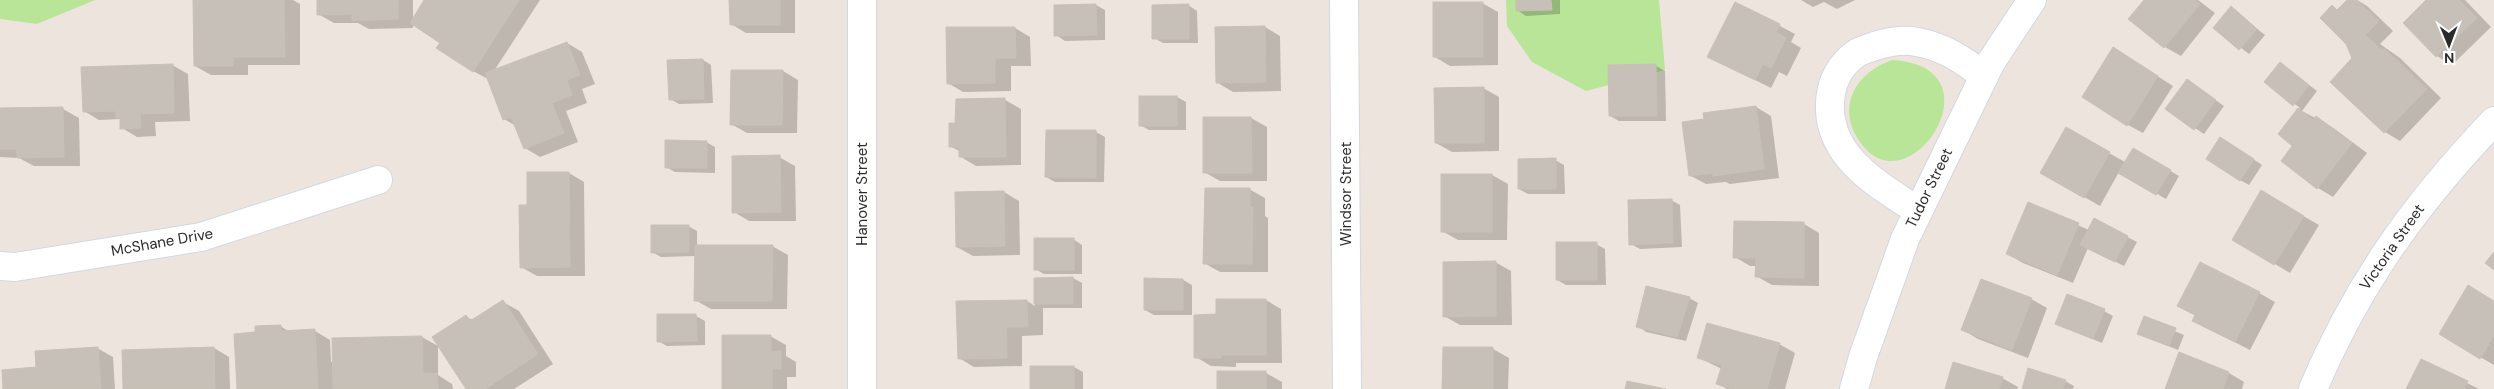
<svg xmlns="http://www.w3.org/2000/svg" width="2494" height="389" font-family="'DM Sans',sans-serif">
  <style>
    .green { fill: #b8e598 }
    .shadow { fill: #0003 }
    .building { fill: #c6c0b8; stroke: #c9c1b6 }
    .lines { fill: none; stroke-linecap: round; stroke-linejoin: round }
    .street-casing { stroke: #d2d7e4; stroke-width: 30 }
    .street { stroke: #fff; stroke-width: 28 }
    .labels { text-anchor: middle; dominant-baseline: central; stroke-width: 4; stroke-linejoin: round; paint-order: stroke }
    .street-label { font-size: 15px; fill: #2b2b2b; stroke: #fff }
  </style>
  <rect width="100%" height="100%" fill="#ede5dd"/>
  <g class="green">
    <polygon points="0,0 95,0 37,24 0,19"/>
    <polygon points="1506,0 1659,0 1665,70 1586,91 1532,62 1507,26"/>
    <path d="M1892,60C2002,66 1912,205 1864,147C1834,111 1853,74 1892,60Z"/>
  </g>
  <g class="shadow">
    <polygon points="194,0 293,0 300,4 300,65 248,65 248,75 211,75 195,66"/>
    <polygon points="318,0 413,0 413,20 426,0 540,0 494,71 567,43 582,52 595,84 582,89 587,103 566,111 578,142 540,157 525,148 516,126 504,119 488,79 473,71 442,42 413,24 413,28 369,29 358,23 334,23 318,14"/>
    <polygon points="731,0 795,0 795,33 746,33 731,24"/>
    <polygon points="1517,0 1560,0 1560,14 1526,16 1517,10"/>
    <polygon points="1801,0 1855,0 1837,9 1824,2 1813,7"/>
    <polygon points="2146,0 2198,0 2215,13 2181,56 2165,47 2130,19"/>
    <polygon points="2348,0 2357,0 2367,6 2393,31 2380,44 2400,58 2441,98 2400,141 2385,132 2332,7 2338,10"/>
    <polygon points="2428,0 2465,0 2491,27 2452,65 2437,56"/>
    <polygon points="1482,3 1498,12 1498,65 1450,66 1435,57"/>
    <polygon points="1736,3 1795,34 1791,42 1801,48 1787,76 1779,72 1771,88 1709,57"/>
    <polygon points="1096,5 1105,10 1105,40 1065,41 1056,35 1055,6"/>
    <polygon points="1188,5 1197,11 1198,43 1163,43 1154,38"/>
    <polygon points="2231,8 2265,35 2249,54 2215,28"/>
    <polygon points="1265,27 1280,36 1281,91 1233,92 1218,83"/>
    <polygon points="1015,28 1030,37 1031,66 1011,66 1011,91 963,92 948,83"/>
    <polygon points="2129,58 2173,86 2143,133 2128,125"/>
    <polygon points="703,60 711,65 713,103 679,104 670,99"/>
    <polygon points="2280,63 2317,91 2302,111 2332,127 2367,153 2333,197 2318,188 2294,145 2280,134 2300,108 2266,82"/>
    <polygon points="172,65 188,74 190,121 155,122 156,136 137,137 122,128 121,119 99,120 84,111"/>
    <polygon points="1609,66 1656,66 1665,71 1666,121 1619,121 1610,116"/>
    <polygon points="783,71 798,80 797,133 747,133 731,124"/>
    <polygon points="2188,81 2224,106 2204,134 2195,128"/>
    <polygon points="1483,88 1499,97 1499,151 1452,152 1436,143"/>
    <polygon points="1140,97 1177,97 1186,102 1186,130 1149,130 1140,125"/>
    <polygon points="1005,100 1021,109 1021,165 976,166 961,157 961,152 950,146 957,125"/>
    <polygon points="1756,107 1771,116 1779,178 1730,184 1726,182 1706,184 1691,176 1705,120"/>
    <polygon points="0,109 63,109 79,118 80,166 34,166 19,158 0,157"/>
    <polygon points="1251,118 1267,127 1267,181 1220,181 1204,172"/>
    <polygon points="2066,129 2125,162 2133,149 2179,176 2166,199 2119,172 2100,206 2042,173"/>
    <polygon points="1096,132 1105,137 1104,182 1055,182 1046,177"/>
    <polygon points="706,142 715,147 715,173 675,172 666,167"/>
    <polygon points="2229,143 2262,165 2249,185 2240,180"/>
    <polygon points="779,157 795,166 796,221 749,221 734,212"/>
    <polygon points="1555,160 1564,165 1565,194 1528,194 1519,189"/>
    <polygon points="569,173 584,182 585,276 537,276 521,267 528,206"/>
    <polygon points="1492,175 1508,184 1507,240 1458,240 1442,231 1442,176"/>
    <polygon points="1249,189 1265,198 1265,216 1268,218 1268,272 1220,272 1204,263"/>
    <polygon points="1004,192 1019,201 1020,255 973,256 957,247"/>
    <polygon points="2261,192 2319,225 2290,273 2233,239"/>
    <polygon points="1671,200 1680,205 1682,247 1640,249 1631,244"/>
    <polygon points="2029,204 2089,230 2094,220 2137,242 2124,266 2088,248 2073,283 2023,263 2007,254"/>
    <polygon points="1804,224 1819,233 1819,286 1772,285 1756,276 1757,266 1750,266 1735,257"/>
    <polygon points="688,226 697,231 697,246 772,246 788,255 787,309 711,309 695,300 696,256 661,257 652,252"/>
    <polygon points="1073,239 1082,245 1082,274 1044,274 1035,269"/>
    <polygon points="1596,244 1605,249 1606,285 1566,285 1557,280"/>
    <polygon points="1495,262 1511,271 1512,325 1460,325 1444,316"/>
    <polygon points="1073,278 1082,283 1082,308 1043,308 1043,335 1022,336 1022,366 974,367 959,358 957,302 1027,301 1035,306 1035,279"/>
    <polygon points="1145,279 1183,280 1192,285 1192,315 1154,315 1145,310"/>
    <polygon points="2259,293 2275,302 2250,350 2209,329 2196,316 2178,306"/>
    <polygon points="1689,298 1698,303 1686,341 1646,332 1638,326"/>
    <polygon points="2031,299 2047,308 2028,358 1978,339 1963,330"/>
    <polygon points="1266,300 1281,309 1282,363 1236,363 1236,367 1211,366 1196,357 1217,315"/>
    <polygon points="503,302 519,311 553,364 514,389 468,389 466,317 473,320"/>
    <polygon points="2494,302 2494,365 2440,334"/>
    <polygon points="2104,311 2113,316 2102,343 2066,328"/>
    <polygon points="696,316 705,321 705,345 667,346 658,341"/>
    <polygon points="2144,318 2184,335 2178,350 2138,334"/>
    <polygon points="280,326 290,332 315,331 330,340 331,362 422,337 438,346 438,375 452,384 453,389 238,389 257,333"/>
    <polygon points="770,336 786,345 786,356 796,362 796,377 787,377 787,389 724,389"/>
    <polygon points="1779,344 1795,353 1785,389 1727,389 1718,384 1722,369 1699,358"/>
    <polygon points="97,348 113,357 115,389 5,389"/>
    <polygon points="214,348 229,357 230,389 124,389"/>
    <polygon points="1444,348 1493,349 1509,358 1508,389 1444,389"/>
    <polygon points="2179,354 2229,373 2244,382 2242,389 2166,389"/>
    <polygon points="2421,361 2467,383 2479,389 2408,389"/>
    <polygon points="1074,367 1083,372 1083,389 1031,389"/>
    <polygon points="1266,373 1282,382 1282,389 1218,389"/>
    <polygon points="2002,378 2018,387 2017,389 1946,389"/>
    <polygon points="2065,381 2074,386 2073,389 2023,389"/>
  </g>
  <g class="building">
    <polygon points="193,0 284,0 285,57 233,57 233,66 194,66"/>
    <polygon points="317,0 398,0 398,19 352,21 352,14 317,15"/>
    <polygon points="424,0 519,0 473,72 436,48 440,43 410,23"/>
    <polygon points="729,0 780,0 780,25 730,25"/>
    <polygon points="1516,0 1551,0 1552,10 1516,11"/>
    <polygon points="2144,0 2195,0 2200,4 2164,48 2128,19"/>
    <polygon points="2347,0 2356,0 2379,21 2365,35 2382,50 2384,48 2427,89 2384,133 2330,82 2352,58 2346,44 2320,18 2332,5 2337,10"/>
    <polygon points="2426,0 2459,0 2477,18 2436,57 2403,23"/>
    <rect x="1433" y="2" width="50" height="55"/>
    <polygon points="1735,2 1780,24 1776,32 1786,38 1771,68 1763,64 1755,80 1707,57"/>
    <polygon points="1096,4 1097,35 1054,36 1054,5"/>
    <polygon points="1189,4 1189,39 1152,39 1152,5"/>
    <polygon points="2231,6 2257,29 2239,50 2213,28"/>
    <polygon points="1265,26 1266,82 1216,83 1215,27"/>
    <polygon points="946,27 1015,27 1016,58 995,58 995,83 947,84"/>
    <polygon points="567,42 580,75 567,80 572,95 552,103 564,133 524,149 511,117 503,120 485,73"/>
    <polygon points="2113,47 2158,76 2127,126 2082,97"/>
    <polygon points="703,59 704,99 669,100 667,60"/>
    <polygon points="2280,62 2309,85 2293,106 2264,82"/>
    <polygon points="173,64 174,113 140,114 141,128 120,129 120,117 116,118 116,111 83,112 81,67"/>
    <polygon points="1656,64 1657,116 1609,116 1608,65"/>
    <polygon points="731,70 783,70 782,125 730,125"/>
    <polygon points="2187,79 2216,100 2194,130 2165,109"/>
    <polygon points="1484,87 1484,143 1435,143 1434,88"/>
    <rect x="1139" y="96" width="38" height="30"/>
    <polygon points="1005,98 1006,157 959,157 959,147 949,147 949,123 955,123 956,99"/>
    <polygon points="1756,106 1764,169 1713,176 1713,173 1689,176 1682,122 1704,119 1703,113"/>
    <polygon points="63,107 64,157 17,158 17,149 0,149 0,108"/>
    <polygon points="2298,108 2313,120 2316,116 2352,143 2317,189 2281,161 2292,146 2278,134"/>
    <polygon points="1203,117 1251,117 1252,173 1203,173"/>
    <polygon points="2066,127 2110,152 2084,198 2040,173"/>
    <polygon points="1046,130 1096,130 1096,178 1045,177"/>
    <polygon points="2220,137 2254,159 2240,181 2206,159"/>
    <polygon points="665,140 707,141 707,168 665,168"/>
    <polygon points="2133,148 2171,170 2156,195 2118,173"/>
    <polygon points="780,155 781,212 732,213 732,156"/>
    <polygon points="1556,158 1556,189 1518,189 1518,159"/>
    <polygon points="527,172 569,172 570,267 520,268 519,205 527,205"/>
    <rect x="1441" y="174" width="51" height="58"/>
    <polygon points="1205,188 1250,188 1250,207 1253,207 1252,264 1203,264"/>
    <polygon points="2261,190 2304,216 2274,265 2232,240"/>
    <polygon points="1004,191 1005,246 956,247 955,192"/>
    <polygon points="1672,199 1673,243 1629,245 1628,200"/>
    <polygon points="2028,202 2079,223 2057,275 2006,254"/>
    <polygon points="2094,218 2128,236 2115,262 2080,245"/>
    <polygon points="1734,221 1804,222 1804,278 1755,277 1756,258 1733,258"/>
    <polygon points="651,225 689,225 689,252 651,253"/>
    <rect x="1034" y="238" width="40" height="32"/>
    <rect x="1556" y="242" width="41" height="38"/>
    <polygon points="695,245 773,245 772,301 694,301"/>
    <polygon points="2494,252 2494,270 2485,263"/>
    <polygon points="1496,261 1496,316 1443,317 1443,262"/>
    <polygon points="2200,262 2260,292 2235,342 2192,321 2195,315 2177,306"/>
    <polygon points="1073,277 1073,304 1034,304 1034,278"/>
    <polygon points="1144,278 1183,279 1183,310 1144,310"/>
    <polygon points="1981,279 2032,298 2012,350 1961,330"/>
    <polygon points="2468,285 2494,301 2494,335 2480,359 2439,334"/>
    <polygon points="1646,286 1690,297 1677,337 1636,327"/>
    <polygon points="2067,294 2105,309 2093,339 2055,324"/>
    <polygon points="1216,299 1266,299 1266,355 1221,355 1221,358 1194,358 1194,315 1216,314"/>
    <polygon points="503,300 538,354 485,389 466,389 432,337 466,315 470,321"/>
    <polygon points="1027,300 1028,327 1006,327 1007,358 958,359 956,301"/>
    <polygon points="657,314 696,314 697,341 657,342"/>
    <polygon points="2144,316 2176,328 2169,346 2137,334"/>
    <polygon points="1707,323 1780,343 1767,389 1732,389 1716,384 1722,365 1697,358"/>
    <polygon points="281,325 281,331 315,329 318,389 237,389 234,334 255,332 255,326"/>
    <polygon points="722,335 771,335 771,352 781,351 781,369 772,369 772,389 722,389"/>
    <polygon points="422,336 423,374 437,373 438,389 333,389 332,338"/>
    <polygon points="98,347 101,389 3,389 2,370 36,367 35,351"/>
    <polygon points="214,347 215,389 123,389 122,350"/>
    <polygon points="1443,347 1493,347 1493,389 1442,389"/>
    <polygon points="2179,352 2229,372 2223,389 2165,389"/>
    <polygon points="2421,359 2468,381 2464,389 2406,389"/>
    <polygon points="1953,362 2003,377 1999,389 1945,389"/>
    <rect x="1030" y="366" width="44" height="23"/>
    <polygon points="2028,368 2066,380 2063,389 2022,389"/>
    <rect x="1217" y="371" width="49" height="18"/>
    <polygon points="1627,381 1666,389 1625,389"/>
  </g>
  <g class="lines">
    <defs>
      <g id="street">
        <polyline points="862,0 862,389"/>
        <polyline points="1344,0 1347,389"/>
        <path d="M1918,211C1893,194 1862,177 1844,151C1823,120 1824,75 1857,53C1862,50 1870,48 1875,46C1888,42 1903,39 1917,42C1944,47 1962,59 1984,76"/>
        <polyline points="0,266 15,267 201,237 378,180"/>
        <polyline points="1854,389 1863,357 1905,239 1991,62 2032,0"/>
        <path d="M2313,389C2358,283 2415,204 2494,121"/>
      </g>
    </defs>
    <use href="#street" class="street-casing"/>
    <use href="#street" class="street"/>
  </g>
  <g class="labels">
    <g class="street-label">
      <text transform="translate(1929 188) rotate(-64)">Tudor Street</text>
      <text transform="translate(862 194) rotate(-90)">Hanover Street</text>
      <text transform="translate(1346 194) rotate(-90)">Windsor Street</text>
      <text transform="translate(162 242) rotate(-10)">McShane Drive</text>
      <text transform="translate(2392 247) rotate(-55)">Victoria Street</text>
    </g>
  </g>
  <g transform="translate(2449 45) rotate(179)" stroke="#ffffff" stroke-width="4" paint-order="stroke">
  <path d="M0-4L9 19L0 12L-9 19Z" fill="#2b2b2b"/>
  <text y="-8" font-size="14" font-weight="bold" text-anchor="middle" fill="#2b2b2b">N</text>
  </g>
</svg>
